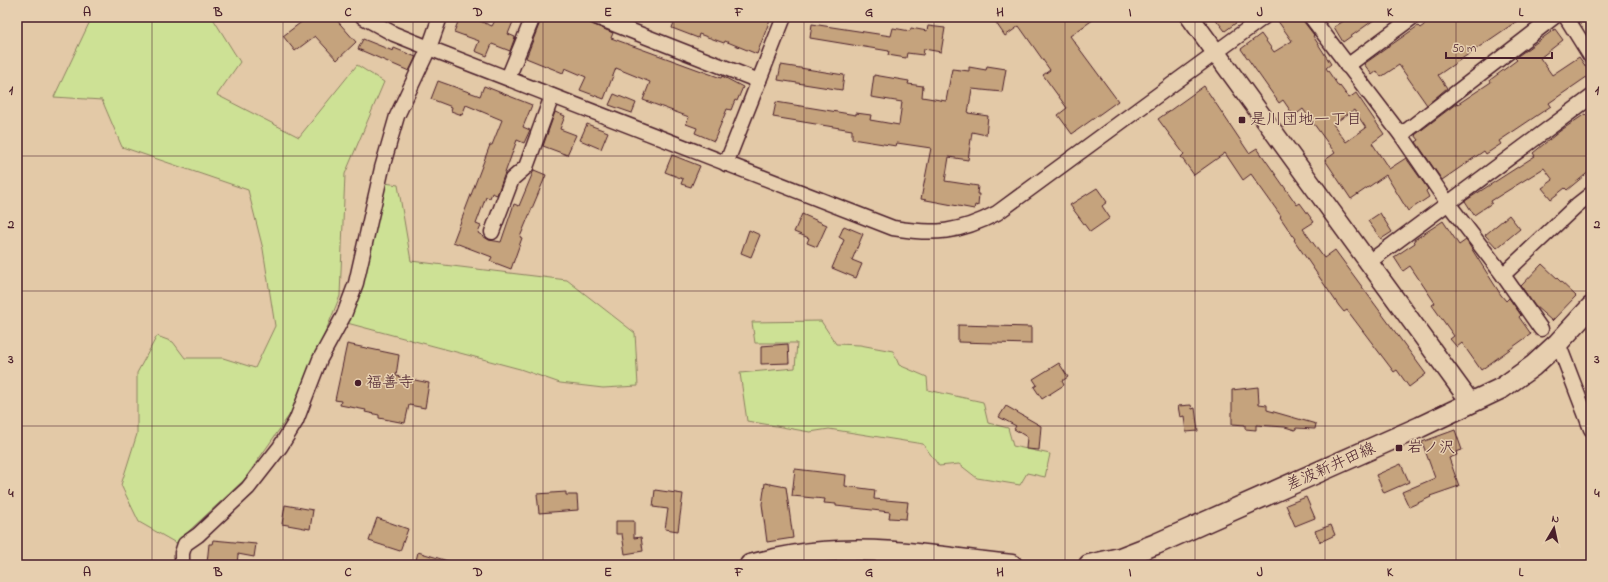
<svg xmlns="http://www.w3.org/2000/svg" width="1608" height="582" font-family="'Indie Flower','Klee One',sans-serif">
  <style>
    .green { fill: #cde195; stroke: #8c8060 }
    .building { fill: #c5a37d; stroke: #4a1f2b; fill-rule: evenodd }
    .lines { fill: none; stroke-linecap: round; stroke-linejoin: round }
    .minor-casing { stroke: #4a1f2b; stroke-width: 17 }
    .tertiary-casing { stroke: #4a1f2b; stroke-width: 21 }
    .secondary-casing { stroke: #4a1f2b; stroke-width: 23 }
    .minor { stroke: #e7cfaf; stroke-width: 14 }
    .tertiary { stroke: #e7cfaf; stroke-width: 18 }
    .secondary { stroke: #e7cfaf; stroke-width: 20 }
    .grid { fill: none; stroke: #4a1f2b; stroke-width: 1; stroke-opacity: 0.55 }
    .poi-dot { fill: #4a1f2b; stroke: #e7cfaf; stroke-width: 1.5 }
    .labels { text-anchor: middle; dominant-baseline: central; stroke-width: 3; stroke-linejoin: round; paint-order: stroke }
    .poi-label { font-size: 16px; fill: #4a1f2b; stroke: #e7cfaf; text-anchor: start }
    .street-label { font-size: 16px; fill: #4a1f2b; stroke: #e7cfaf }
    .neatline { fill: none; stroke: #4a1f2b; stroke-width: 1.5 }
    .grid-label { font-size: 13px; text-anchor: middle; font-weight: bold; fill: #4a1f2b }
  </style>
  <rect width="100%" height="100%" fill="#e3c9a7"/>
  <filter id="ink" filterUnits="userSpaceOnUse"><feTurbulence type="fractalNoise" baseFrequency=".025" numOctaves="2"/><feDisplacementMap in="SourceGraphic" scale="8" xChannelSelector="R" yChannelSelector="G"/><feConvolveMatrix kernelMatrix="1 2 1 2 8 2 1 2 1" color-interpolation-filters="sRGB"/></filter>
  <g filter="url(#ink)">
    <g class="green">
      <polygon points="92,17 212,17 240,62 217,95 299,137 357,65 384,82 345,174 340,296 295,407 244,480 176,543 139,522 121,485 137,434 137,373 157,336 173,342 185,358 223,358 255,368 275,326 263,249 248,190 122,147 102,100 54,97"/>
      <polygon points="385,183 398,185 411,261 567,280 635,333 638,386 603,388 560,383 520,369 347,323 366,271"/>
      <polygon points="821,321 836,344 860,345 893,351 899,365 927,377 928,390 983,402 988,423 1008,428 1013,446 1050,454 1045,477 1027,473 1020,485 977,478 959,464 939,466 923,444 829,429 810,432 747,421 740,373 795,368 797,343 755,343 752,322"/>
    </g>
    <g class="building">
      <polygon points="308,17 334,17 356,42 337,60 315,36 295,51 283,36"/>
      <polygon points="460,17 470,17 492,26 497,17 515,17 508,34 515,37 510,51 492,44 487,56 475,51 479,41 454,32"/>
      <polygon points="542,17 549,17 557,20 558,17 576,17 613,33 611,38 721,78 722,76 743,87 737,101 735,100 731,110 727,109 714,141 695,133 697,128 686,124 689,117 643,100 650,82 616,68 604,99 580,90 586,77 565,68 563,73 526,58"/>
      <polygon points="676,17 771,17 757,54 725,41 724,43 699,34 698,38 672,28"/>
      <polygon points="992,17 1097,17 1070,36 1118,101 1072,134 1058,115 1067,108 1043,75 1050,70 1019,26 1005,36"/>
      <polygon points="1214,17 1244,17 1225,31"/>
      <path d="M1275,17H1303L1304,22L1314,35L1313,36L1331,64L1326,68L1339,87L1340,86L1349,98L1356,93L1384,134L1372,143L1389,169L1406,158L1428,189L1426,191L1429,197L1408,211L1386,175L1351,199L1325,160L1335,153L1303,109L1294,116L1283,100L1279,103L1241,49L1261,34L1274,52L1292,41ZM1354,110L1366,128L1346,142L1333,124Z"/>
      <polygon points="1350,17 1378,17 1343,42 1334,27"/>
      <polygon points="1435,17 1523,17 1438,75 1447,88 1427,105 1399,65 1381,77 1377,71 1372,75 1364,64 1418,26 1420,28"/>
      <polygon points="812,24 891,36 893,28 910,31 911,28 927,31 928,26 945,28 941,52 924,49 923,55 907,53 906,58 888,55 889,51 810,38"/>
      <polygon points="1555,29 1563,40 1540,58 1552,75 1579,57 1591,74 1549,103 1551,106 1499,141 1501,144 1486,154 1484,151 1442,180 1416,142 1419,140 1415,135 1457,103 1458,104 1491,82 1490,80 1517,60 1515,58"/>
      <polygon points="363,39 393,51 394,48 416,57 409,71 358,49"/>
      <polygon points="781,65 844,75 842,90 778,80"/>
      <polygon points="987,66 1006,69 1002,92 972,89 968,113 988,116 986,135 972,132 968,160 949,157 945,181 978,186 977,194 979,194 978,206 975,205 974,209 921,199 931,148 897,143 896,146 852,139 852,130 773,117 776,102 856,115 856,113 871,115 870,120 899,125 902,102 871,97 874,75 909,81 908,84 923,86 922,97 946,101 952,69 969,71 969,67 986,70"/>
      <polygon points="438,81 480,96 484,86 532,105 523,127 530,130 524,143 517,140 497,195 492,193 490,198 486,197 476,224 481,226 478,233 489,240 501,242 514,204 519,206 534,170 546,175 520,237 522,238 511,269 490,261 492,257 453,242 490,145 492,145 502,120 466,105 462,115 451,111 452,107 431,99"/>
      <polygon points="1204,86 1249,153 1257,148 1297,205 1300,203 1314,222 1303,229 1324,258 1335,250 1426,374 1409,387 1397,370 1394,372 1347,310 1344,312 1339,306 1294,240 1295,239 1280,217 1281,216 1251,174 1243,180 1225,153 1194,175 1181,157 1184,154 1158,119"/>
      <polygon points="614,94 636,103 632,113 609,105"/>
      <polygon points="555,112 565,116 560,129 576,135 567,155 543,146"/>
      <polygon points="1591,113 1591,170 1567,190 1565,188 1551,199 1542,188 1553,180 1544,168 1491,201 1492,203 1474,215 1465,201 1535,156 1533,153 1560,131 1585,114 1587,116"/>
      <polygon points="587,124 608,132 601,149 580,140"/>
      <polygon points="672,155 700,166 691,187 681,184 683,179 665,172"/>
      <polygon points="1097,188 1107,202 1102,206 1110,218 1090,232 1070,205"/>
      <polygon points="1380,213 1392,232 1381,239 1368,221"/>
      <polygon points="802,214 827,225 817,247 807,243 809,238 794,232"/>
      <polygon points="1509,215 1520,229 1497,248 1485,235"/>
      <polygon points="1443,221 1459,245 1466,240 1501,295 1506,301 1509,298 1521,315 1519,317 1531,334 1481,370 1462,343 1457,347 1450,339 1454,336 1432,305 1435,303 1410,266 1403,271 1394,257 1415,243 1414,240"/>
      <polygon points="844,226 863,234 852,260 862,264 856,278 832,268 844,240 839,237"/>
      <polygon points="749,230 760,235 751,257 741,253"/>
      <polygon points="1542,264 1576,296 1552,321 1535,306 1521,286"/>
      <polygon points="958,325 1031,327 1031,344 958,342"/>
      <polygon points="347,344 399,355 396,376 429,383 425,408 409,405 405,423 379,418 379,415 365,412 366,410 340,405 341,401 335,400"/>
      <polygon points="788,344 789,363 761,364 761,346"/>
      <polygon points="1059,363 1068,377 1062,381 1064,385 1042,399 1034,387 1037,385 1033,379"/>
      <polygon points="1258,387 1259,404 1267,405 1267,410 1316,424 1315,429 1296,428 1295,430 1285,427 1256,425 1256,430 1245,429 1245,425 1232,424 1232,390"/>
      <polygon points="1191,405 1192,409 1195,408 1198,431 1186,432 1184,416 1180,417 1178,406"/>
      <polygon points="1006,406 1041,426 1039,450 1026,449 1027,437 1014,429 1016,426 999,417"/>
      <polygon points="1455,430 1462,450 1456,452 1457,455 1449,458 1459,486 1430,496 1431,497 1409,507 1402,492 1435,478 1422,442"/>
      <polygon points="1401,464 1409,482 1384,493 1376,475"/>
      <polygon points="795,469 846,475 845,486 875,490 874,499 908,502 906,519 889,518 890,512 836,506 836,504 824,503 825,499 792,496"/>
      <polygon points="765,483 786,487 793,538 767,542 762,504"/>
      <polygon points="655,490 683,494 678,531 665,529 668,509 653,507"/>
      <polygon points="566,492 566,495 577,495 578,510 539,513 537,494"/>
      <polygon points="1306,497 1315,518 1295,526 1286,505"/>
      <polygon points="285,505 313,510 310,529 282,524"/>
      <polygon points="377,518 408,529 400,551 369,541"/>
      <polygon points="616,521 634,521 634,538 641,537 643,551 625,554 622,534 616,534"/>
      <polygon points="1331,525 1335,535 1320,542 1315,531"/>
      <polygon points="213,540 256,544 254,557 238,554 237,565 212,565 207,563 209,544 212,544"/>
      <polygon points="418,552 451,562 451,565 415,565"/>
    </g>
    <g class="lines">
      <defs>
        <g id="minor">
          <path d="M363,17L394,34L429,48L893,228C934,235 959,233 997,213L1264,17"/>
          <polyline points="596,17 759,81"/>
          <polyline points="1311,17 1401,135 1447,202 1503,275"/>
          <polyline points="1566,17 1591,57"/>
          <polyline points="1347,66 1413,17"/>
          <polyline points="508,78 533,17"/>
          <polyline points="1401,135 1554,17"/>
          <polyline points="726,164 784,17"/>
          <polyline points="492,232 512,179 526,167 552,96"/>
          <polyline points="1369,262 1591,97"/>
          <polyline points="1541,329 1503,275 1577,205 1591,194"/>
          <polyline points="1558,343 1591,429"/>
          <polyline points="182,565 182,553 185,544 198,535 248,488 280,447 296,421 320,359 344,315 356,283 382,168 397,116 429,48 440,17"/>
        </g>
        <polyline id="tertiary" points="1190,17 1471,403"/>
        <g id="secondary">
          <path d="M750,565C773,559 798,554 822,552C885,546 949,559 1012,565"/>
          <polyline points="1089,565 1120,558 1156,544 1420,427 1502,388 1533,366 1558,343 1591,307"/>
        </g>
      </defs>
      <use href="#minor" class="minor-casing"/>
      <use href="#tertiary" class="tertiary-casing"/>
      <use href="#secondary" class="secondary-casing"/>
      <use href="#minor" class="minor"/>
      <use href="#tertiary" class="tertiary"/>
      <use href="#secondary" class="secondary"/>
    </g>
  </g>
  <path class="grid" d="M152,17V565M283,17V565M413,17V565M543,17V565M674,17V565M804,17V565M934,17V565M1065,17V565M1195,17V565M1325,17V565M1456,17V565M17,156H1591M17,291H1591M17,426H1591"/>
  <g class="poi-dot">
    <rect x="1238" y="116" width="8" height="8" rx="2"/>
    <circle cx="358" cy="383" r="4"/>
    <rect x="1395" y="444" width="8" height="8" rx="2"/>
  </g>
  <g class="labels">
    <g class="poi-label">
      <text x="1250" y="120">是川団地一丁目</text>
      <text x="366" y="383">福善寺</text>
      <text x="1407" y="448">岩ノ沢</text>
    </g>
    <g class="street-label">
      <text transform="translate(1331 467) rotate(-24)">差波新井田線</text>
    </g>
  </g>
  <rect width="1608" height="582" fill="none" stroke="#e7cfaf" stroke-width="44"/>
  <g transform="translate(1554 528) rotate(9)" stroke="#e7cfaf" stroke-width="3" paint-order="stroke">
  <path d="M0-3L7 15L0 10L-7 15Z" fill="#4a1f2b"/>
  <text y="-6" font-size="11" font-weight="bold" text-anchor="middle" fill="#4a1f2b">N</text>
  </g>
  <path d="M1446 52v6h106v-6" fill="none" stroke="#4a1f2b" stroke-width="2"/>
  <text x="1452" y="52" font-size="12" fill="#4a1f2b" stroke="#e7cfaf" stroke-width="3" paint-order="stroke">50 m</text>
  <rect x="22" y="22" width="1564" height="538" class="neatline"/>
  <g class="grid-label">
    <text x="87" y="16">A</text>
    <text x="218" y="16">B</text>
    <text x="348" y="16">C</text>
    <text x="478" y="16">D</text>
    <text x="608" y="16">E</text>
    <text x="739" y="16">F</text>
    <text x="869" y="16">G</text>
    <text x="1000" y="16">H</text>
    <text x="1130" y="16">I</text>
    <text x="1260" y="16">J</text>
    <text x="1390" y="16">K</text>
    <text x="1521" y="16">L</text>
    <text x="11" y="94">1</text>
    <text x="1597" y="94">1</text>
    <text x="11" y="228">2</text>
    <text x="1597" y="228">2</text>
    <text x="11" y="363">3</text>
    <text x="1597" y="363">3</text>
    <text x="11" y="497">4</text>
    <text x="1597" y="497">4</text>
    <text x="87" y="576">A</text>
    <text x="218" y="576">B</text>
    <text x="348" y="576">C</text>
    <text x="478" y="576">D</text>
    <text x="608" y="576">E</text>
    <text x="739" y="576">F</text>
    <text x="869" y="576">G</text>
    <text x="1000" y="576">H</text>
    <text x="1130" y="576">I</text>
    <text x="1260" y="576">J</text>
    <text x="1390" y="576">K</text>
    <text x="1521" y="576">L</text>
  </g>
</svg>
